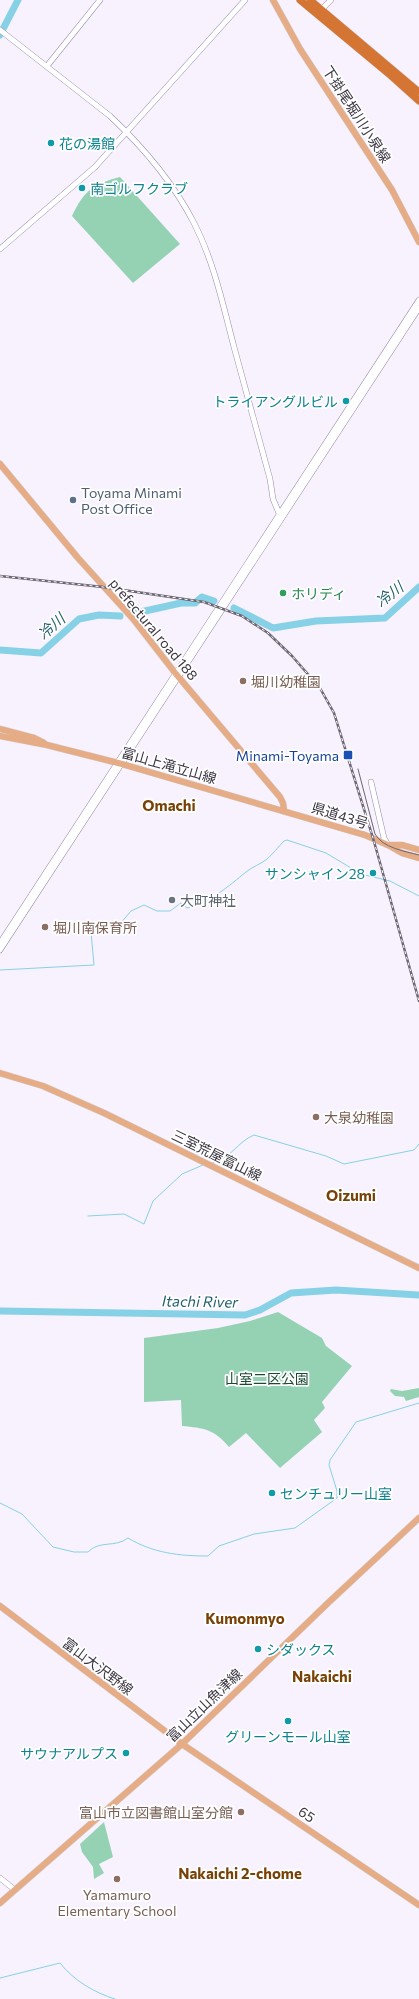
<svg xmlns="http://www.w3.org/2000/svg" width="419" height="1999" font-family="Commissioner,'Noto Sans JP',sans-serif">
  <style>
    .green { fill: #95d2b3 }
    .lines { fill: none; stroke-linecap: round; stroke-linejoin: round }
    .stream { stroke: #86d1e5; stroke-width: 1 }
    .river { stroke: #86d1e5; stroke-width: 7 }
    .minor-casing { stroke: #988ca9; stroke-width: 6 }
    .major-casing { stroke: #d4d3d5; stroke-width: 7 }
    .highway-casing { stroke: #d4d3d5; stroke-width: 8 }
    .minor { stroke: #fff; stroke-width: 5 }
    .major { stroke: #e5ac85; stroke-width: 6 }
    .highway { stroke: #d47533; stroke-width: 7 }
    .tram { stroke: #6c6673; stroke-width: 1 }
    .rail-casing { stroke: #6c6673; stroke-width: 2.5 }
    .rail { stroke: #fff; stroke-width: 1; stroke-dasharray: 3; stroke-linecap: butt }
    .culture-dot { fill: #0f9aa8; stroke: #fff; stroke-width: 1.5 }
    .service-dot { fill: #5c6f8a; stroke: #fff; stroke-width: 1.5 }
    .leisure-dot { fill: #2e9e5b; stroke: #fff; stroke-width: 1.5 }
    .education-dot { fill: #8d6e63; stroke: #fff; stroke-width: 1.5 }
    .transit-dot { fill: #1a4fb4; stroke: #fff; stroke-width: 1.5 }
    .worship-dot { fill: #6b7280; stroke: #fff; stroke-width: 1.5 }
    .labels { text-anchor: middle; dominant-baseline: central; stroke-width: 3.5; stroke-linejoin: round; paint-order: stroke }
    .street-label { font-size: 14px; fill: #3a3541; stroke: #fff }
    .culture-label { font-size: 14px; fill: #0d838f; stroke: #fff; text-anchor: start }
    .service-label { font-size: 14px; fill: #4e5e75; stroke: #fff; text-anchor: start }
    .leisure-label { font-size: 14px; fill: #27864d; stroke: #fff; text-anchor: start }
    .education-label { font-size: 14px; fill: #785e54; stroke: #fff; text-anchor: start }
    .transit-label { font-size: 14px; fill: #164399; stroke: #fff; text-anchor: end }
    .worship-label { font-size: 14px; fill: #5b616d; stroke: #fff; text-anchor: start }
    .park-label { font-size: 14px; fill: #184a35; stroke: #fff }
    .water-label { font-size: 15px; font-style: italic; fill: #24616f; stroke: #fff }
    .neighbourhood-label { font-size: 15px; font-weight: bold; fill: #784105; stroke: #fff }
  </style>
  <rect width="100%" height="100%" fill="#f8f2ff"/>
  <g class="green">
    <path d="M120,177L180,244L133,283L72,216C84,190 94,184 120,177Z"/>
    <path d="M278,1312L322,1338L326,1346L352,1366L322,1402L325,1408L314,1420L322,1432L280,1468L246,1433L229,1447C214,1429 204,1428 182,1426L181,1400L144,1402V1338L218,1328L250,1321Z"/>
    <polygon points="419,1388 419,1397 406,1401 404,1397 395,1396 390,1391 391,1389 402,1391"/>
    <polygon points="104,1822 113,1857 99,1864 104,1873 94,1879 93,1867 82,1852 80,1844"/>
  </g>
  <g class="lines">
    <g class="stream">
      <path d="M0,970L94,965L91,932L119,925L131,911L144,905L157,911H170L181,903L187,908C207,905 230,885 246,872C252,867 261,864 267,859C273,854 278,847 284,841L287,840L326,853L361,874L390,881L419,896"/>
      <path d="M212,1163C232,1158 237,1142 254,1135L326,1156L344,1164L414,1150L419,1144"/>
      <polyline points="88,1216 124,1214 144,1224 153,1201 182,1174 203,1165"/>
      <path d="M0,1503L22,1514L53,1547L74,1552H88C99,1540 115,1548 128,1538C153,1553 179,1556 208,1556L219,1546L254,1534L295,1528L337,1498V1491L329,1465L330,1460L356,1422L419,1403"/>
      <path d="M0,1978L60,1963C73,1980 95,1993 115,1999"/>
    </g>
    <g class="river">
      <polyline points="0,35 18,0"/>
      <polyline points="234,608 273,628 316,621 385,618 419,587"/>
      <polyline points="136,613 181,603 195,603 202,597 214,601"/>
      <polyline points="0,650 41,653 79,619 99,615 120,616"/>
      <polyline points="0,1311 245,1315 260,1310 291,1293 336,1290 419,1295"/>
    </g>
    <defs>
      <g id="minor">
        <polyline points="319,12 331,0"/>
        <path d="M0,30L110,116C144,148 173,182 194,223C214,262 223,305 234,347C246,391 258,435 270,479L273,499L279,513"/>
        <polyline points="47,66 100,0"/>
        <polyline points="0,249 95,167 245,0"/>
        <polyline points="371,782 384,838 388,845"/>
        <polyline points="0,943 419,300"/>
        <polyline points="0,950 419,308"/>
        <polyline points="0,1878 15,1890"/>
      </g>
      <g id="major">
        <polyline points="273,0 300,49 392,190 419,242"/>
        <polyline points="0,464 78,558 134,620 176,674 280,797 283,803 284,811"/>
        <polyline points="0,729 34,738 44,743"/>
        <polyline points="0,736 47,745 122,764 365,835 388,845"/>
        <polyline points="419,850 402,845 388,845 402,853 419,858"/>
        <polyline points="0,1073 43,1086 104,1113 419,1268"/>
        <polyline points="0,1606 182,1744 419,1905"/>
        <polyline points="0,1903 182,1744 329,1602 419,1518"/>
      </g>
      <g id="highway">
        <polyline points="300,0 389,74 419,101"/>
        <polyline points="310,0 419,92"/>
      </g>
    </defs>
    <use href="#minor" class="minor-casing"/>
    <use href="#major" class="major-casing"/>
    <use href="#highway" class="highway-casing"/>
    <use href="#minor" class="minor"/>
    <use href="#major" class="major"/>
    <use href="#highway" class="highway"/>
    <path class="tram" d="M358,769L375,834C383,848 404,851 419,855"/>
    <defs>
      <polyline id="rail" points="0,576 103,587 204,602 242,616 268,633 292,656 320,688 334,713 373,838 419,1001"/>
    </defs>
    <use href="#rail" class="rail-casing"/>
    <use href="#rail" class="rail"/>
  </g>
  <g class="culture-dot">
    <circle cx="51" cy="143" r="4"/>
    <circle cx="82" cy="188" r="4"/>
    <circle cx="346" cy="401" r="4"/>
    <circle cx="373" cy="873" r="4"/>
    <circle cx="272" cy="1493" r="4"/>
    <circle cx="258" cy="1649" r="4"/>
    <circle cx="288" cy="1721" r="4"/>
    <circle cx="126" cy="1753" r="4"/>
  </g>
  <circle class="service-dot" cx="73" cy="500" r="4"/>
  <circle class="leisure-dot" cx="283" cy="593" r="4"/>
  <g class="education-dot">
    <circle cx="243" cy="681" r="4"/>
    <circle cx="45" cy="927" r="4"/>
    <circle cx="316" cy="1117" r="4"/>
    <circle cx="241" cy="1812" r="4"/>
    <circle cx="117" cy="1879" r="4"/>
  </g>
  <rect class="transit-dot" x="343" y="750" width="10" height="10" rx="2"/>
  <circle class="worship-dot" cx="172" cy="900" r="4"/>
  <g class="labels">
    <g class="street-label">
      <text transform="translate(357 114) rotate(57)">下掛尾堀川小泉線</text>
      <text transform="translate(154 629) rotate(50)">prefectural road 188</text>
      <text transform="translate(169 765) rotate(16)">富山上滝立山線</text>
      <text transform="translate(340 815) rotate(17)">県道43号</text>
      <text transform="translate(217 1155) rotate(26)">三室荒屋富山線</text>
      <text transform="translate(98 1666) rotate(37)">富山大沢野線</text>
      <text transform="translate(204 1705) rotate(-44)">富山立山魚津線</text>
      <text transform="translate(307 1814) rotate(34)">65</text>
    </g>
    <g class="culture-label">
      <text x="59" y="143">花の湯館</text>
      <text x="90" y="188">南ゴルフクラブ</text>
      <text x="338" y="401" text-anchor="end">トライアングルビル</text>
      <text x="365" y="873" text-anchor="end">サンシャイン28</text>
      <text x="280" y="1493">センチュリー山室</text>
      <text x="266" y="1649">シダックス</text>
      <text x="288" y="1736" text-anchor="middle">グリーンモール山室</text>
      <text x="118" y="1753" text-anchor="end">サウナアルプス</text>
    </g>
    <g class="service-label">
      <text x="81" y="492">Toyama Minami<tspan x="81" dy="16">Post Office</tspan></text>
    </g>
    <g class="leisure-label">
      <text x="291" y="593">ホリディ</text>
    </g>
    <g class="education-label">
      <text x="251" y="681">堀川幼稚園</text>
      <text x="53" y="927">堀川南保育所</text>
      <text x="324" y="1117">大泉幼稚園</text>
      <text x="233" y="1812" text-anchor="end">富山市立図書館山室分館</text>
      <text x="117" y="1894" text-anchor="middle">Yamamuro<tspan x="117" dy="16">Elementary School</tspan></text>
    </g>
    <g class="transit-label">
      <text x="339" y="755">Minami-Toyama</text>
    </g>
    <g class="worship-label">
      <text x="180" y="900">大町神社</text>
    </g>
    <g class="park-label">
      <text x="267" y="1378">山室二区公園</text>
    </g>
    <g class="water-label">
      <text transform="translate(389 594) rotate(-38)">冷川</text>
      <text transform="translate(51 626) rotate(-42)">冷川</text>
      <text transform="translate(200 1301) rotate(1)">Itachi River</text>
    </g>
    <g class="neighbourhood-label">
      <text x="169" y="805">Omachi</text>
      <text x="351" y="1195">Oizumi</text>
      <text x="245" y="1618">Kumonmyo</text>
      <text x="322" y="1676">Nakaichi</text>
      <text x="240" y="1873">Nakaichi 2-chome</text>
    </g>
  </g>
</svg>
